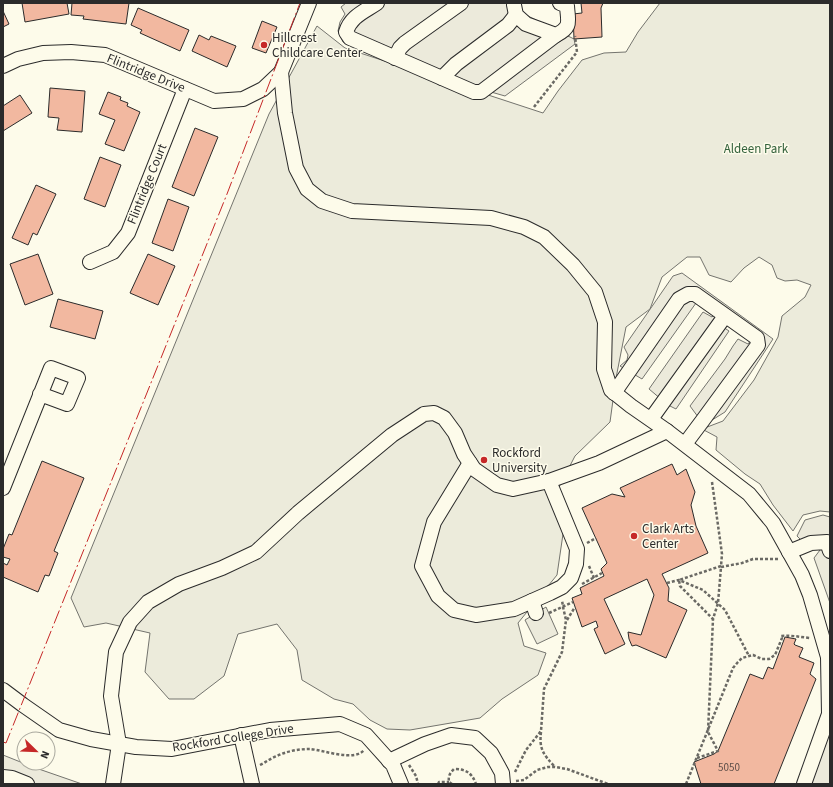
<svg xmlns="http://www.w3.org/2000/svg" width="833" height="787" font-family="'Source Sans 3',sans-serif">
  <style>
    .green { fill: #ecebdb; stroke: #74746e }
    .parking { fill: #eceadb; stroke: #74746e }
    .building { fill: #f2b8a0; stroke: #2b2b2b }
    .lines { fill: none; stroke-linecap: round; stroke-linejoin: round }
    .minor-casing { stroke: #2b2b2b; stroke-width: 16 }
    .path { stroke: #6a6964; stroke-width: 2.5; stroke-dasharray: 3 2; stroke-linecap: butt }
    .minor { stroke: #fdfbea; stroke-width: 14 }
    .power { stroke: #c62828; stroke-width: 1; stroke-dasharray: 14 3 2 3; stroke-linecap: butt }
    .poi-dot { fill: #c62828; stroke: #fdfbea; stroke-width: 1.5 }
    .labels { text-anchor: middle; dominant-baseline: central; stroke-width: 3; stroke-linejoin: round; paint-order: stroke }
    .number-label { font-size: 11px; fill: #5d4e48 }
    .poi-label { font-size: 13px; fill: #2b2b2b; stroke: #fdfbea; text-anchor: start }
    .street-label { font-size: 13px; fill: #2b2b2b; stroke: #fdfbea }
    .park-label { font-size: 13px; fill: #34623c; stroke: #fdfbea }
  </style>
  <rect width="100%" height="100%" fill="#fdfbea"/>
  <polygon class="green" points="660,3 830,3 830,512 820,511 803,515 793,531 773,505 760,484 745,474 716,450 717,437 702,429 723,421 754,380 778,337 782,316 805,297 811,285 797,280 785,281 777,278 772,265 759,257 744,268 731,282 709,275 700,257 687,257 662,277 650,309 626,327 616,378 610,422 575,456 559,487 563,534 557,575 518,623 524,646 546,653 538,675 502,699 480,718 410,730 387,729 370,720 353,704 334,699 302,680 297,650 277,624 238,634 224,676 194,699 169,699 145,672 150,633 106,623 84,627 71,598 269,114 317,26 345,48 543,113 558,91 582,60 604,53 626,52 638,32"/>
  <g class="parking">
    <polygon points="346,3 518,3 520,12 574,39 575,44 505,96 456,82 343,42 338,31 340,22 345,14 341,7"/>
    <polygon points="682,273 773,339 725,412 704,425 690,406 725,359 733,346 738,339 748,344 751,340 729,323 723,327 729,331 676,409 668,405 649,389 703,312 712,317 714,315 696,303 642,379 620,366 627,360 628,355 624,347 673,276"/>
    <polygon points="823,515 830,517 830,603 814,558 820,550 812,546 805,544 797,536 805,520"/>
    <polygon points="546,607 558,634 537,644 525,620"/>
    <polygon points="830,705 830,784 806,784"/>
    <polygon points="3,755 33,767 82,784 3,784"/>
  </g>
  <g class="building">
    <polygon points="22,3 67,3 69,14 25,22"/>
    <polygon points="72,3 129,3 126,24 83,19 84,16 71,15"/>
    <polygon points="581,3 603,3 601,8 602,37 574,39 573,14 582,13"/>
    <polygon points="138,8 189,30 180,51 140,33 142,30 131,25"/>
    <polygon points="3,11 9,24 3,27"/>
    <polygon points="262,21 277,27 266,53 252,48"/>
    <polygon points="199,35 209,40 211,36 236,46 227,67 192,51"/>
    <polygon points="50,88 85,91 82,132 57,130 59,118 48,117"/>
    <polygon points="108,92 121,97 120,100 128,103 127,106 140,112 124,151 105,144 115,120 99,114"/>
    <polygon points="20,95 32,113 3,131 3,106"/>
    <polygon points="195,128 218,137 194,196 172,187"/>
    <polygon points="100,157 121,165 105,207 84,199"/>
    <polygon points="36,185 56,194 37,235 33,233 28,245 12,238"/>
    <polygon points="168,199 189,207 173,251 152,243"/>
    <polygon points="38,254 53,294 25,305 10,264"/>
    <polygon points="148,254 175,266 158,305 130,293"/>
    <polygon points="58,299 103,311 95,339 50,327"/>
    <polygon points="42,461 84,478 54,551 58,553 49,576 45,575 38,592 3,577 3,563 7,565 10,559 3,557 3,549 9,534 12,535"/>
    <polygon points="672,464 677,475 686,469 695,492 691,505 696,526 708,553 662,574 669,588 668,601 687,610 666,658 636,645 632,646 629,639 628,632 641,635 654,595 647,579 604,599 625,644 605,654 594,629 598,627 596,621 582,627 572,598 582,594 580,588 604,576 601,569 607,563 582,508 612,494 625,497 620,488"/>
    <polygon points="785,637 796,639 794,644 795,645 803,648 799,657 814,663 810,674 816,679 774,784 701,784 694,762 714,754 718,751 750,674 763,679 768,667 773,669"/>
  </g>
  <g class="lines">
    <defs>
      <g id="minor">
        <path d="M377,3C364,12 351,16 346,32L350,38L474,92H481L556,35"/>
        <path d="M514,5L516,15L526,24L556,35C572,27 568,22 567,6L560,3"/>
        <polyline points="395,58 400,48 405,43 461,3"/>
        <polyline points="3,66 18,59 43,53 71,52 105,55 214,101 243,99 263,89 281,72 309,3"/>
        <polyline points="281,72 285,113 296,168 307,189 322,201 352,211 491,218 524,227 544,237 573,265 595,292 605,322 604,369 611,390 631,406 667,431 749,494 773,523 802,575 810,595 828,657 829,714 804,784"/>
        <polyline points="442,78 456,64 508,25 516,15"/>
        <polyline points="90,262 113,252 128,233 185,89"/>
        <polyline points="614,393 679,299 688,294 695,294 757,338 758,345 703,420 685,444"/>
        <polyline points="651,419 725,316"/>
        <polyline points="470,463 434,522 422,566 438,596 454,610 476,615 514,609 550,593 562,587 571,578 576,564 577,549 549,481"/>
        <polyline points="3,488 51,368 78,378 67,404 40,394"/>
        <polyline points="789,552 811,543 827,542 830,551"/>
        <polyline points="532,601 536,613"/>
        <polyline points="3,690 23,705 59,730 91,739 136,747 172,749 270,730 340,724 366,735 393,765 401,784"/>
        <polyline points="241,735 252,784"/>
        <polyline points="389,761 425,744 451,735 475,738 491,753 502,773 503,784"/>
        <polyline points="3,777 12,778 27,784"/>
        <polyline points="113,784 119,744 111,696 116,652 130,622 148,602 179,584 222,568 256,552 298,513 392,435 424,414 434,413 444,418 455,433 464,454 474,469 497,485 513,489 549,481 599,463 667,431"/>
      </g>
    </defs>
    <use href="#minor" class="minor-casing"/>
    <g class="path">
      <polyline points="534,107 577,52 575,36"/>
      <polyline points="712,482 722,554 721,566"/>
      <polyline points="587,543 596,538"/>
      <polyline points="589,566 594,578"/>
      <polyline points="721,566 679,580 680,586 713,619 718,603 721,567 742,563 753,559 779,559"/>
      <polyline points="667,583 679,580 703,590 725,610 749,656"/>
      <polyline points="582,584 602,573"/>
      <polyline points="549,613 573,602"/>
      <polyline points="567,620 575,607"/>
      <path d="M541,732C539,749 543,754 555,767"/>
      <polyline points="697,758 718,751 708,732 713,619"/>
      <path d="M260,765C266,762 271,758 277,756C287,751 299,749 310,749C323,750 355,762 364,750"/>
      <polyline points="409,765 416,776 418,784"/>
      <polyline points="515,772 526,750 541,731 544,689 562,652 566,620 563,607 562,600"/>
      <polyline points="516,781 524,780 537,770 548,767 555,767 567,769 608,784"/>
      <polyline points="438,784 439,782 449,782"/>
      <path d="M452,784L449,782C448,776 450,773 454,769C466,769 472,773 476,784"/>
      <path d="M686,784L733,668L738,662L742,658L753,655L762,659H769L775,655L782,638L781,636C791,635 800,637 810,638"/>
    </g>
    <use href="#minor" class="minor"/>
    <polyline class="power" points="3,742 6,743 227,194 300,3"/>
  </g>
  <g class="poi-dot">
    <circle cx="264" cy="45" r="4"/>
    <circle cx="484" cy="460" r="4"/>
    <circle cx="634" cy="536" r="4"/>
  </g>
  <g class="labels">
    <g class="number-label">
      <text x="729" y="767">5050</text>
    </g>
    <g class="poi-label">
      <text x="272" y="38">Hillcrest<tspan x="272" dy="15">Childcare Center</tspan></text>
      <text x="492" y="453">Rockford<tspan x="492" dy="15">University</tspan></text>
      <text x="642" y="529">Clark Arts<tspan x="642" dy="15">Center</tspan></text>
    </g>
    <g class="street-label">
      <text transform="translate(146 73) rotate(22)">Flintridge Drive</text>
      <text transform="translate(147 184) rotate(-68)">Flintridge Court</text>
      <text transform="translate(233 738) rotate(-9)">Rockford College Drive</text>
    </g>
    <g class="park-label">
      <text x="756" y="149">Aldeen Park</text>
    </g>
  </g>
  <rect width="833" height="787" fill="none" stroke="#2b2b2b" stroke-width="8"/>
  <g transform="translate(36 751) rotate(113)"><circle r="19" fill="#fdfbea" stroke="#a9a89e"/>
  <path d="M0-3L7 15L0 10L-7 15Z" fill="#c62828"/>
  <text y="-6" font-size="11" font-weight="bold" text-anchor="middle" fill="#2b2b2b">N</text>
  </g>
</svg>
